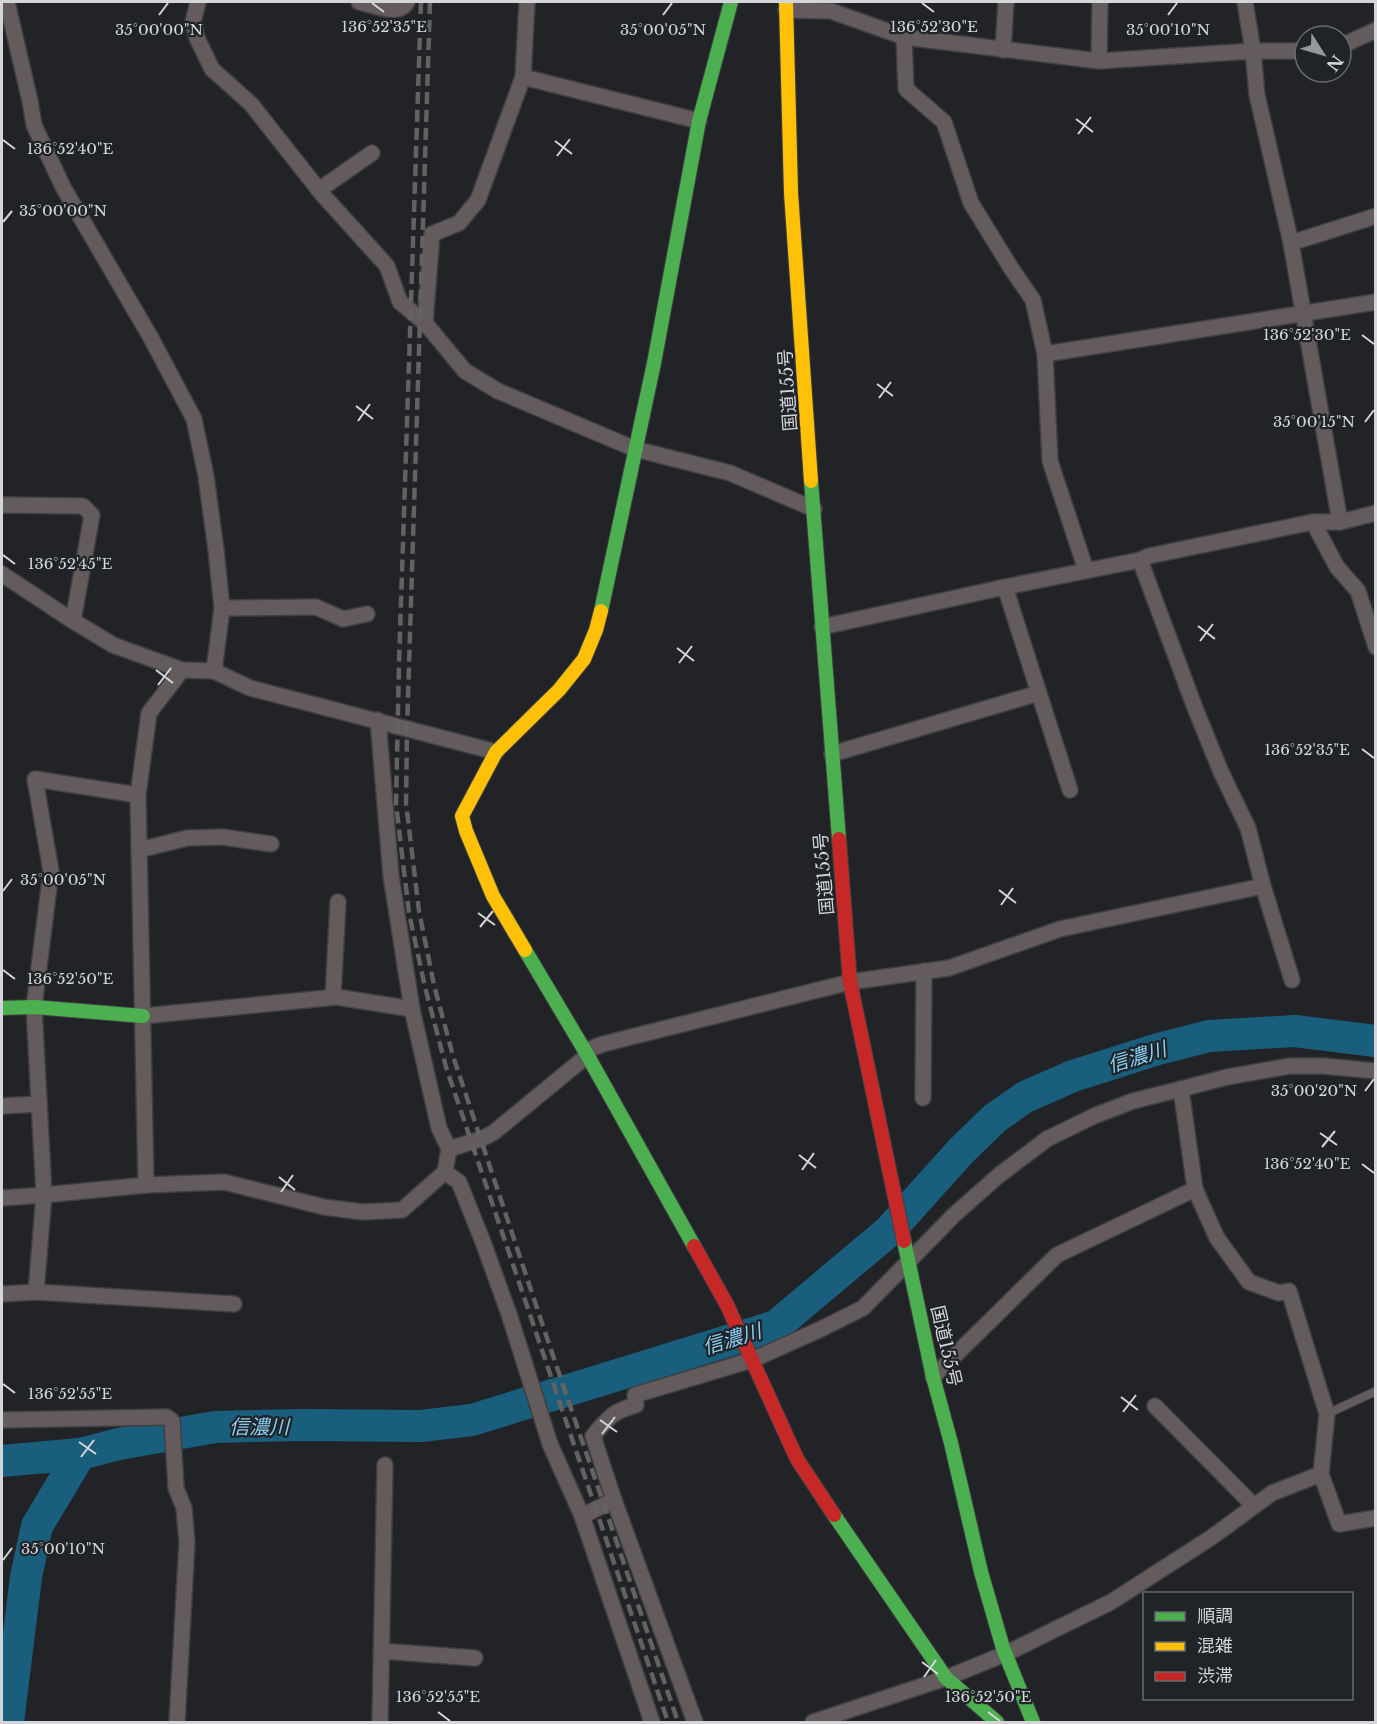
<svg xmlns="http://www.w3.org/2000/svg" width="1377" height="1724" font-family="'Libre Baskerville','Noto Sans JP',serif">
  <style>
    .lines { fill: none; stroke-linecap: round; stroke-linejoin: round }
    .river { stroke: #195f7d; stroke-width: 32 }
    .lane-casing { stroke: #3e3f42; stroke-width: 10 }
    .street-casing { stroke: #3e3f42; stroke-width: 18 }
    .fast-casing { stroke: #3e3f42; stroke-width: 16 }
    .slow-casing { stroke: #3e3f42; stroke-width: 16 }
    .jam-casing { stroke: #3e3f42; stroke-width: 16 }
    .lane { stroke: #645b5d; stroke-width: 8 }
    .street { stroke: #645b5d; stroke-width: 15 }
    .fast { stroke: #4caf50; stroke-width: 14 }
    .slow { stroke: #ffc107; stroke-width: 14 }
    .jam { stroke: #c62828; stroke-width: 14 }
    .rail { stroke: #646162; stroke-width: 4.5; stroke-dasharray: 12 6; stroke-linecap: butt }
    .ticks { fill: none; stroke: #d3d5d8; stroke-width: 2 }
    .labels { text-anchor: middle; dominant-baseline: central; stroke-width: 4.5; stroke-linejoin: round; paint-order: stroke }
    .street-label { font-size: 18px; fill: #d3d5d8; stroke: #202327 }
    .water-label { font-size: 20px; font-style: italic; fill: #8bcff2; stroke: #202327 }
    .ticks-label { font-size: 15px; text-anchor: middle; fill: #d3d5d8; stroke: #202327; stroke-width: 4.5; stroke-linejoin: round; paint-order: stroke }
  </style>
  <rect width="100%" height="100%" fill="#212326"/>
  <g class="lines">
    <g class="river">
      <polyline points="2,1461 80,1454 119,1444 215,1427 303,1425 421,1426 472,1420 776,1326 889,1231 961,1151 995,1118 1025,1097 1073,1076 1158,1049 1209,1036 1295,1031 1376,1041"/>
      <polyline points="8,1722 26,1577 37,1526 80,1454"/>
    </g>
    <defs>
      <polyline id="lane" points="1327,1414 1376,1391"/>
      <g id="street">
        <polyline points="7,2 30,101 34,125 63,187 151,338 194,419 206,476 216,550 222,608 214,671"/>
        <polyline points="198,2 193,22 197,38 212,69 251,104 322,194 387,266 400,302 425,323 465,371 498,391 635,449 730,473 814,509"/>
        <path d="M359,2C373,5 399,17 407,2"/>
        <polyline points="1245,2 1253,51 1257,95 1291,243 1340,522"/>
        <polyline points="786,10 831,11 904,37 1099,61 1253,51 1305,51"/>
        <polyline points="904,37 906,89 944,122 971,203 1011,268 1033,300 1045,354 1050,461 1086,570"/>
        <polyline points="1341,46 1376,30"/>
        <polyline points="1003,50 1006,2"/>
        <polyline points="1099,61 1100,2"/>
        <polyline points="523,77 699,121"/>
        <polyline points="319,190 372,153"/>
        <polyline points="1291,243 1376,216"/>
        <polyline points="425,323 432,234 459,223 478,200 523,77 527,2"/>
        <polyline points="1045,354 1376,302"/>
        <polyline points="2,505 83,506 92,515 73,621"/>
        <polyline points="1313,522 1337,567 1358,591 1376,647"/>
        <polyline points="1140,560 1195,708 1221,772 1248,828 1263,886 1292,980"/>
        <polyline points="2,574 70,619 113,645 182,670 214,671 250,688 496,752"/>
        <polyline points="222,608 316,607 343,619 367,614"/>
        <polyline points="822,627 1005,587"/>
        <polyline points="832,754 1039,693"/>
        <polyline points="1070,790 1005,587 1140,560 1149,556 1313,522 1340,522 1376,513"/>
        <polyline points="139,850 187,838 223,837 271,844"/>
        <polyline points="333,997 338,902"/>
        <polyline points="143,1016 337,997 412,1009"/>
        <polyline points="585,1051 603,1044 850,982 949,968 1060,929 1263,886"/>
        <polyline points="1181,1089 1195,1189 1217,1238 1249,1282 1279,1293 1289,1291 1327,1414 1321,1474 1339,1524 1376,1518"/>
        <polyline points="923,1098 924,971"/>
        <polyline points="2,1106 39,1104"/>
        <polyline points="449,1149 481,1139 493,1133 588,1055"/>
        <polyline points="445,1172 459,1182 483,1242 509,1314 550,1444 582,1516 652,1722"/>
        <polyline points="146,1185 138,795 149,713 182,670"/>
        <polyline points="2,1198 44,1195 146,1185 224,1182 324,1207 363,1212 402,1210 445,1172 449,1149 439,1128 412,1009 391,876 378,720"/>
        <polyline points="36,1292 44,1195 34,1007 51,871 35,779 138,795"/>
        <polyline points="2,1294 36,1292 234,1304"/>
        <polyline points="933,1377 1057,1255 1195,1189"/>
        <polyline points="1155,1406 1254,1506"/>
        <polyline points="2,1420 167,1417 172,1421 176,1488 184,1508 187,1542 177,1722"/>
        <polyline points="614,1500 695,1722"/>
        <path d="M582,1516L614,1500L593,1436C608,1418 613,1411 636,1405L635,1395L752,1360L821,1329L863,1308L954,1215L998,1176L1047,1139L1094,1116L1133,1101L1181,1089L1227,1077L1290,1066H1323L1376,1071"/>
        <polyline points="381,1651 475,1658"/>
        <polyline points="380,1722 385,1465"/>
        <polyline points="813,1722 946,1678 1005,1654 1111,1602 1212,1537 1272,1493 1321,1474"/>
      </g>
      <g id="fast">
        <polyline points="811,481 839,839"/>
        <polyline points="601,611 654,363 699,121 731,2"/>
        <polyline points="525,950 585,1051 694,1246"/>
        <polyline points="2,1008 34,1007 143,1016"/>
        <polyline points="904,1241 933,1377 951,1443 981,1572 1003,1648 1033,1722"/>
        <polyline points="834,1515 946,1678 997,1722"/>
      </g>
      <g id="slow">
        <polyline points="786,2 791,193 811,481"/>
        <polyline points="525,950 493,896 466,831 462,816 496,752 559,690 584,659 596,630 601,611"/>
      </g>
      <g id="jam">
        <polyline points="839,839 850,982 904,1241"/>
        <polyline points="694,1246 727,1305 797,1459 834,1515"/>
      </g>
    </defs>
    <use href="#lane" class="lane-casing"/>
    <use href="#street" class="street-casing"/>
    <use href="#fast" class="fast-casing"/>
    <use href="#slow" class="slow-casing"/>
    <use href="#jam" class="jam-casing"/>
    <use href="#lane" class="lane"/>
    <use href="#street" class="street"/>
    <use href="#fast" class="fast"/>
    <use href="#slow" class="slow"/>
    <use href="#jam" class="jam"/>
    <g class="rail">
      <polyline points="421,2 399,663 396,804 409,913 425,987 446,1067 668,1722"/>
      <polyline points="430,2 407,729 406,803 419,911 434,985 453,1056 549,1344 678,1722"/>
    </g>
  </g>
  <path class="ticks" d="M372,3L384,12M922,3L934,12M159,15L168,3M663,15L672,3M1168,15L1177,3M1076,119L1093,132M1078,134L1091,117M3,140L15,149M555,141L572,154M557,156L570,139M3,222L12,211M1362,335L1374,344M877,384L893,396M879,398L891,382M356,406L373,419M358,421L370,404M1365,422L1374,410M3,555L15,564M1198,626L1215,639M1200,641L1213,624M677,648L694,661M679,663L692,646M156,670L173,683M158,685L171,668M1362,749L1374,758M999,890L1016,903M3,891L12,879M1001,905L1013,888M478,913L495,925M480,927L493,911M3,970L15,979M1365,1091L1374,1079M1320,1133L1337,1145M1322,1147L1335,1131M799,1155L816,1168M1362,1164L1374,1173M802,1170L814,1153M279,1177L295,1190M281,1192L293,1175M3,1384L15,1393M1121,1397L1138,1410M1123,1412L1136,1395M600,1420L617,1432M602,1434L615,1417M79,1442L96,1454M81,1457L94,1440M3,1560L12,1548M922,1662L938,1674M924,1677L936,1660M438,1712L450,1721M988,1712L1000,1721"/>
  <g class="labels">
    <g class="street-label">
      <text transform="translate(788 390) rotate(-94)">国道155号</text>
      <text transform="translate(824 874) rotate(-95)">国道155号</text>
      <text transform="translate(946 1346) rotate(77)">国道155号</text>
    </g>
    <g class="water-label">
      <text transform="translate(1137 1057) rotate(-17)">信濃川</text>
      <text transform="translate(732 1339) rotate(-17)">信濃川</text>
      <text x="259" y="1427">信濃川</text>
    </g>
  </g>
  <g class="ticks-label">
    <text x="934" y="32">136°52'30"E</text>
    <text x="384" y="32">136°52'35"E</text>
    <text x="159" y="35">35°00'00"N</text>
    <text x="663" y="35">35°00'05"N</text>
    <text x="1168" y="35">35°00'10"N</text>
    <text x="70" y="154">136°52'40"E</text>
    <text x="63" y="216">35°00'00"N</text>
    <text x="1307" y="340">136°52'30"E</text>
    <text x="1314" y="427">35°00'15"N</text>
    <text x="70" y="569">136°52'45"E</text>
    <text x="1307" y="755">136°52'35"E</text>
    <text x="63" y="885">35°00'05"N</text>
    <text x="70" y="984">136°52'50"E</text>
    <text x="1314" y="1096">35°00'20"N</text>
    <text x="1307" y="1169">136°52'40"E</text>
    <text x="70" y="1399">136°52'55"E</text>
    <text x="63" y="1554">35°00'10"N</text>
    <text x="438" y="1702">136°52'55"E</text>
    <text x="988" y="1702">136°52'50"E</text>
  </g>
  <rect width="1377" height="1724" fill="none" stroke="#d3d5d8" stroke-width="6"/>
  <rect x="1143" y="1592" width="210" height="108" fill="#202327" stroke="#686a6e" stroke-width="1.5"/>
  <rect x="1155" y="1612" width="30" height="9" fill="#4caf50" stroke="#686a6e" stroke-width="1.5"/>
  <text x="1197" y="1622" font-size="18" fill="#d3d5d8">順調</text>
  <rect x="1155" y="1642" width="30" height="9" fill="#ffc107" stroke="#686a6e" stroke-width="1.5"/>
  <text x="1197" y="1652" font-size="18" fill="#d3d5d8">混雑</text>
  <rect x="1155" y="1672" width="30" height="9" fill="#c62828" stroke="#686a6e" stroke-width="1.5"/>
  <text x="1197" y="1682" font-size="18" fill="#d3d5d8">渋滞</text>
  <g transform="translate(1323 54) rotate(127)"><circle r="28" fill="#202327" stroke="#686a6e" stroke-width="1.5"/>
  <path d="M0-4.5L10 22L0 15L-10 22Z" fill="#95979a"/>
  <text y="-9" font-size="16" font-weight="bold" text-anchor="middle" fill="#d3d5d8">N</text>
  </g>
</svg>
